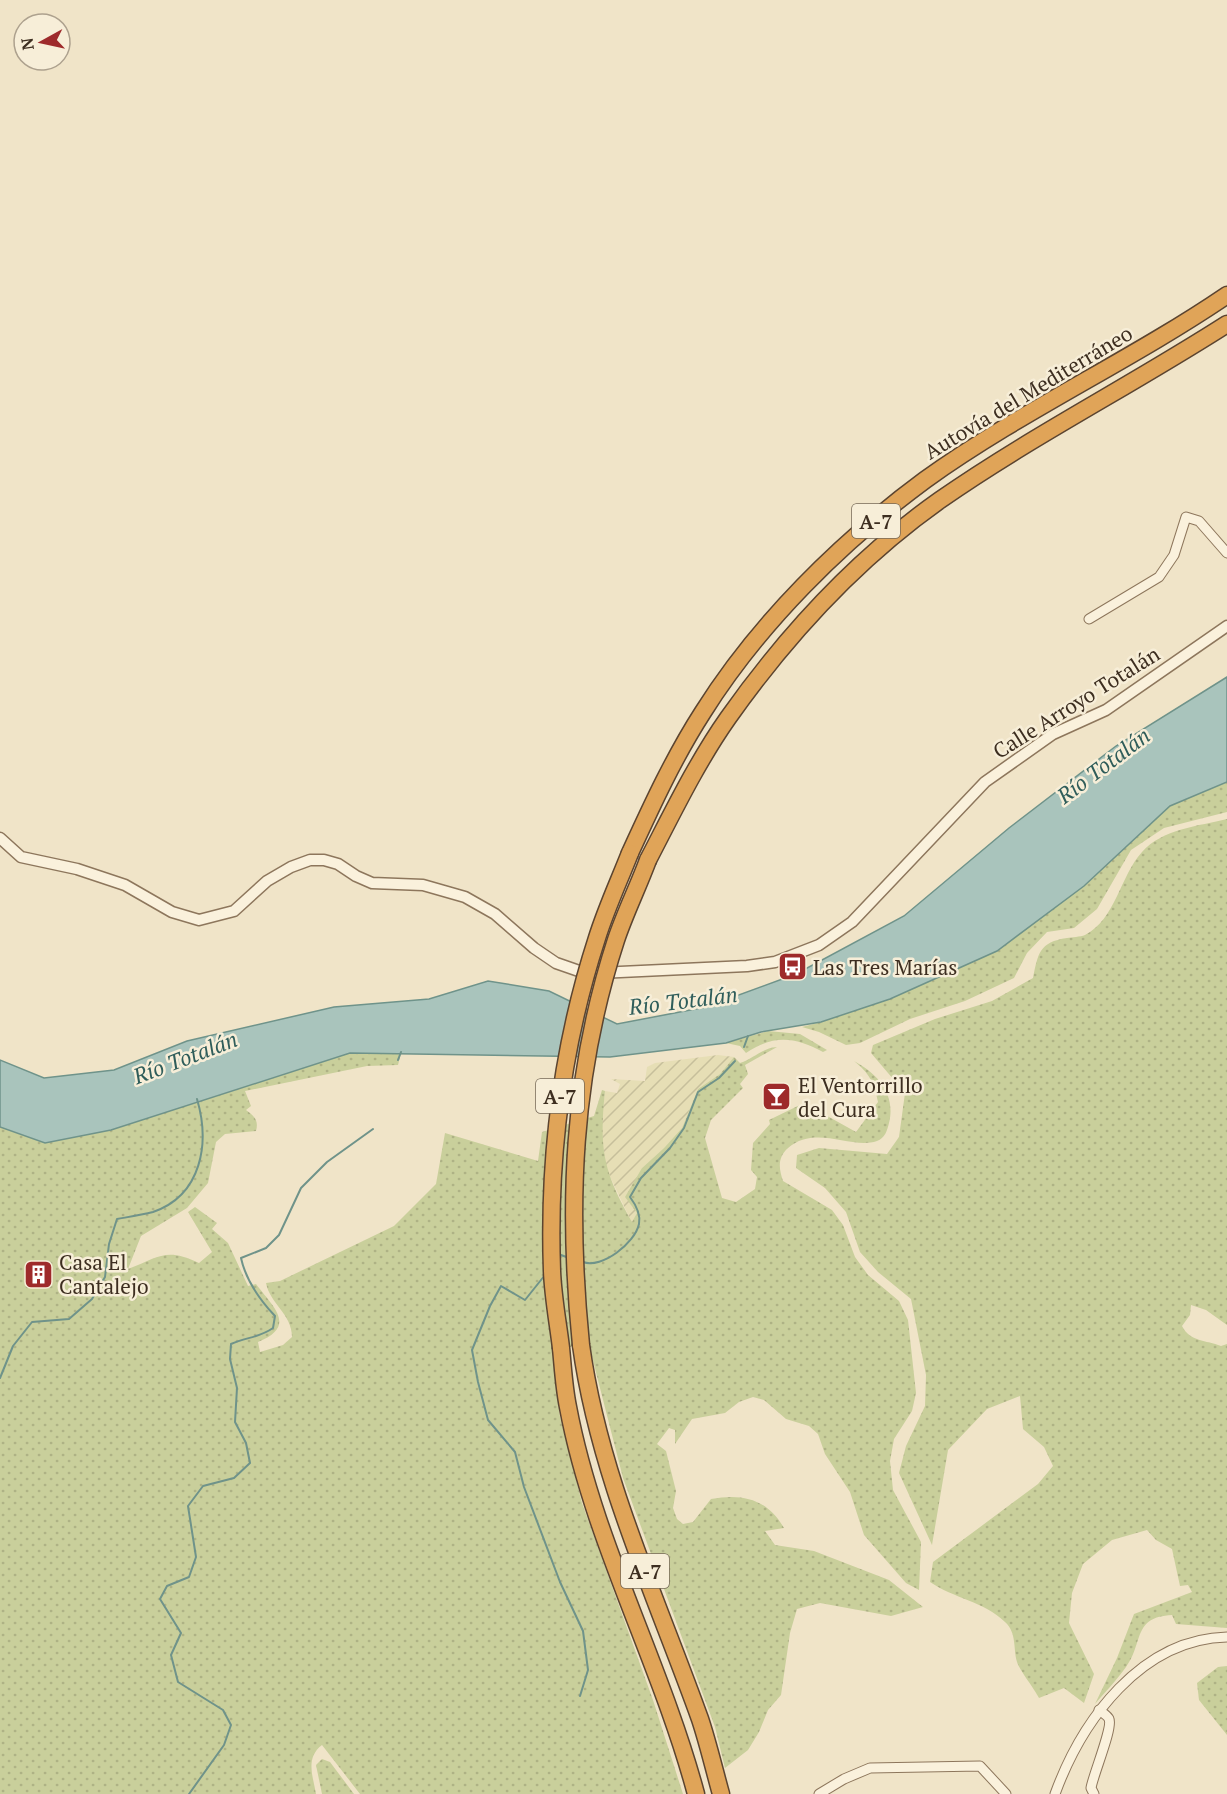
<svg xmlns="http://www.w3.org/2000/svg" width="1227" height="1794" font-family="'PT Serif',serif">
  <style>
    .farmland { fill: url(#farmland-furrows) }
    .grass { fill: url(#grass-dots) }
    .water { fill: #a9c4bc; stroke: #6f938a; stroke-width: 1.5 }
    .lines { fill: none; stroke-linecap: round; stroke-linejoin: round }
    .stream { stroke: #6f938a; stroke-width: 2 }
    .minor-casing { stroke: #8d765c; stroke-width: 11 }
    .tertiary-casing { stroke: #8d765c; stroke-width: 13 }
    .motorway-casing { stroke: #5b4430; stroke-width: 19 }
    .minor { stroke: #faf1dc; stroke-width: 9 }
    .tertiary { stroke: #faf1dc; stroke-width: 10 }
    .motorway { stroke: #e0a458; stroke-width: 16 }
    .motorway-bridge-casing { stroke: #5b4430; stroke-width: 19; stroke-linecap: butt }
    .motorway-bridge { stroke: #e0a458; stroke-width: 16 }
    .labels { text-anchor: middle; dominant-baseline: central; stroke-width: 5; stroke-linejoin: round; paint-order: stroke }
    .shield { fill: #f7eed8; stroke: #756857; stroke-width: 1.5 }
    .shield-label { font-size: 20px; font-weight: bold; fill: #3d2e20 }
    .street-label { font-size: 21px; fill: #3d2e20; stroke: #f7eed8 }
    .poi-label { font-size: 21px; fill: #3d2e20; stroke: #f7eed8; text-anchor: start }
    .water-label { font-size: 22px; font-style: italic; fill: #2f5d5a; stroke: #f7eed8 }
  </style>
  <defs>
    <pattern id="farmland-furrows" width="10" height="10" patternUnits="userSpaceOnUse" patternTransform="scale(1.5)"><rect width="10" height="10" fill="#e6deb5"/><path d="M-1 1l2-2M0 10L10 0M9 11l2-2" fill="none" stroke="#c6bf9b"/></pattern>
    <pattern id="grass-dots" width="8" height="8" patternUnits="userSpaceOnUse" patternTransform="scale(1.5)"><rect width="8" height="8" fill="#c9cf9b"/><path d="M2 2h.1M6 6h.1" fill="none" stroke="#aeb285" stroke-width="1.8" stroke-linecap="round"/></pattern>
  </defs>
  <rect width="100%" height="100%" fill="#f0e4c8"/>
  <polygon class="farmland" points="718,1055 734,1057 720,1074 698,1089 682,1128 664,1148 642,1168 637,1213 632,1223 605,1166 601,1128 605,1091 617,1093 620,1084 611,1079 645,1081 647,1067 655,1063"/>
  <g class="grass">
    <polygon points="1227,782 1227,812 1164,828 1131,850 1097,909 1074,928 1047,932 1027,953 1014,978 965,1001 910,1019 860,1043 846,1045 819,1032 802,1027 821,1022 1084,886 1170,806"/>
    <path d="M1227,819V1325L1206,1310L1191,1305L1190,1315L1182,1326C1190,1342 1206,1340 1221,1346L1227,1344V1628L1176,1624L1172,1615C1132,1617 1144,1643 1126,1667C1117,1680 1105,1692 1095,1704L1117,1658L1134,1614L1192,1592L1188,1585L1180,1586L1172,1549L1156,1540L1147,1530L1112,1540L1083,1564L1072,1593L1069,1623L1094,1674L1084,1703L1064,1688L1039,1698C1034,1688 1020,1671 1017,1662C1013,1648 1017,1633 1005,1622C985,1602 953,1598 930,1582L933,1562L1038,1484L1053,1466L1044,1447L1023,1429L1020,1396L987,1409L948,1450L932,1545L899,1473L906,1446L925,1406L926,1375L911,1299L878,1272L860,1252L846,1212L825,1188L796,1168L797,1155L819,1148L887,1154L899,1137L905,1093L871,1053L873,1045L935,1019L992,1001L1033,978C1038,954 1039,942 1067,938C1072,937 1080,937 1085,935C1116,919 1120,876 1142,852C1162,829 1199,826 1227,819Z"/>
    <path d="M768,1031L800,1034L827,1050L823,1052C795,1037 774,1034 746,1053L740,1046L726,1043Z"/>
    <path d="M777,1047L745,1065L748,1074L740,1084L743,1088L711,1120L705,1138L722,1198L736,1202L755,1189L757,1177L751,1170L753,1143L770,1124L769,1120L804,1103L856,1132L878,1102C874,1082 869,1073 854,1061C878,1074 896,1094 889,1123C887,1131 885,1138 877,1141C851,1150 816,1124 788,1148C777,1158 779,1169 783,1181L832,1210L843,1225L855,1257L868,1275L899,1301L908,1320L916,1393L912,1411L894,1439L890,1461L893,1490L921,1542L919,1590L906,1583L864,1535L850,1492L825,1454L818,1434L809,1426L786,1419L764,1400L753,1397L739,1402L725,1413L692,1419L675,1444V1430L669,1428L657,1444L666,1451L676,1491L673,1508L677,1519L683,1524L693,1522L711,1499C743,1493 767,1499 784,1528L765,1531L775,1545L814,1551L889,1580L923,1607L891,1616L820,1603L797,1609L790,1633L781,1695L768,1710L759,1732L748,1750L725,1768L715,1727L623,1478L589,1345L552,1349L560,1417L582,1503L653,1700L683,1794H360L322,1745C305,1758 313,1776 316,1794H0V1127L45,1143L111,1130L350,1053H401L398,1065L367,1066L245,1091L251,1106L246,1110C254,1116 259,1120 256,1131L225,1134L216,1142L208,1183L187,1208L141,1236L128,1269C159,1257 166,1247 199,1263L212,1252L188,1212L195,1207L217,1223L212,1229L228,1243L248,1286L256,1284C274,1308 297,1326 258,1342L260,1352L283,1345L292,1337C292,1314 270,1304 266,1283L280,1281L394,1226L436,1184L445,1133L538,1161L542,1132L594,1116L602,1090L605,1091C599,1149 603,1171 632,1222L637,1213L625,1197L642,1168L664,1148L682,1128L698,1089L720,1074L734,1057L740,1063C755,1058 762,1048 777,1047Z"/>
    <polygon points="1227,1666 1227,1735 1199,1700 1197,1683 1218,1667"/>
    <polygon points="322,1759 330,1762 354,1794 322,1794 316,1765"/>
  </g>
  <polygon class="water" points="1227,677 1227,782 1170,806 1084,886 997,951 890,999 821,1022 761,1032 726,1043 610,1057 350,1053 111,1130 45,1143 0,1127 0,1060 44,1078 114,1070 187,1041 334,1007 429,999 488,981 549,991 617,1024 706,1007 796,974 904,916 1009,828 1116,746"/>
  <g class="lines">
    <g class="stream">
      <polyline points="744,1047 748,1036"/>
      <polyline points="398,1060 401,1052"/>
      <polyline points="558,1258 561,1255 569,1258"/>
      <path d="M583,1262C602,1269 635,1243 639,1224C641,1214 636,1205 630,1197L641,1178L670,1148L684,1128L698,1092L719,1078L735,1061"/>
      <polyline points="545,1275 525,1300 501,1286 490,1306 472,1350 478,1382 488,1420 515,1452 524,1487 560,1582 583,1631 588,1670 580,1696"/>
      <path d="M0,1378L13,1346L32,1322L69,1319L92,1299L105,1277L109,1244L117,1219C128,1217 141,1215 153,1212C202,1195 210,1143 197,1099"/>
      <path d="M189,1794L224,1745L231,1725L223,1710L178,1682L171,1655L181,1633L160,1599L167,1586L189,1577L196,1557L188,1506L203,1486L234,1478L250,1463L246,1443L235,1422L237,1388L230,1359L231,1344C246,1337 259,1338 273,1328L275,1316C259,1299 246,1281 241,1258L266,1248L279,1235L301,1188L327,1162L373,1129"/>
    </g>
    <defs>
      <g id="minor">
        <polyline points="1089,619 1159,577 1174,555 1186,517 1199,521 1227,553"/>
        <polyline points="819,1794 844,1779 870,1768 980,1766 1006,1794"/>
        <path d="M1055,1794C1082,1720 1141,1639 1227,1637"/>
        <path d="M1094,1794L1091,1788C1093,1775 1113,1728 1109,1719C1108,1716 1103,1713 1099,1710"/>
      </g>
      <polyline id="tertiary" points="0,838 21,857 77,869 125,885 172,912 199,920 234,911 267,881 291,867 310,860 324,860 338,864 356,876 372,883 423,885 465,897 495,914 534,948 556,963 579,971 599,973 747,966 775,962 819,945 852,922 985,782 1053,734 1106,710 1227,626"/>
      <g id="motorway">
        <path d="M630,853C652,805 674,757 703,712C759,623 841,542 925,480C1021,411 1130,361 1227,295"/>
        <path d="M648,860C673,812 697,762 728,718C786,636 858,558 940,500C1032,436 1132,385 1227,324"/>
        <path d="M581,1345C599,1476 656,1596 700,1719C708,1743 714,1769 721,1794"/>
        <path d="M561,1348C563,1368 564,1388 568,1407C593,1541 661,1663 696,1794"/>
      </g>
    </defs>
    <use href="#minor" class="minor-casing"/>
    <use href="#tertiary" class="tertiary-casing"/>
    <use href="#motorway" class="motorway-casing"/>
    <use href="#minor" class="minor"/>
    <use href="#tertiary" class="tertiary"/>
    <use href="#motorway" class="motorway"/>
    <defs>
      <g id="motorway-bridge">
        <path d="M581,1345C567,1206 572,1075 616,940C625,913 638,887 648,860"/>
        <path d="M561,1348C558,1323 553,1297 552,1271C548,1158 562,1046 597,938C606,909 619,881 630,853"/>
      </g>
    </defs>
    <use href="#motorway-bridge" class="motorway-bridge-casing"/>
    <use href="#motorway-bridge" class="motorway-bridge"/>
  </g>
  <defs>
    <symbol id="bus-square" viewBox="-11 -11 22 22"><rect x="-9" y="-9" width="18" height="18" rx="4" fill="#9e2a2b" stroke="#f7eed8"/><path d="M-5-6H5V4H4V6H2V4H-2V6H-4V4H-5ZM-3.5-4V0h7V-4ZM-3.5 1.2v1.5H-2V1.2ZM2 1.2v1.5H3.5V1.2Z" fill="#fff"/></symbol>
    <symbol id="bar-square" viewBox="-11 -11 22 22"><rect x="-9" y="-9" width="18" height="18" rx="4" fill="#9e2a2b" stroke="#f7eed8"/><path d="M-6-5H6L.8 .8V4.5H3.5V6h-7V4.5H-.8V.8Z" fill="#fff"/></symbol>
    <symbol id="building-square" viewBox="-11 -11 22 22"><rect x="-9" y="-9" width="18" height="18" rx="4" fill="#9e2a2b" stroke="#f7eed8"/><path d="M-4-6H4V6H1V3H-1V6H-4ZM-2.5-4.3h1.7v1.8h-1.7ZM.8-4.3h1.7v1.8H.8ZM-2.5-1h1.7V.8h-1.7ZM.8-1h1.7V.8H.8Z" fill="#fff"/></symbol>
  </defs>
  <g fill-rule="evenodd">
    <use href="#bus-square" x="776" y="950" width="33" height="33"/>
    <use href="#bar-square" x="760" y="1080" width="33" height="33"/>
    <use href="#building-square" x="22" y="1258" width="33" height="33"/>
  </g>
  <g class="labels">
    <g class="shield">
      <rect x="852" y="504" width="48" height="34" rx="4.5"/>
      <rect x="536" y="1079" width="48" height="34" rx="4.5"/>
      <rect x="621" y="1554" width="48" height="34" rx="4.5"/>
    </g>
    <g class="shield-label">
      <text x="876" y="521">A-7</text>
      <text x="560" y="1096">A-7</text>
      <text x="645" y="1571">A-7</text>
    </g>
    <g class="street-label">
      <text transform="translate(1028 392) rotate(-31)">Autovía del Mediterráneo</text>
      <text transform="translate(1076 702) rotate(-32)">Calle Arroyo Totalán</text>
    </g>
    <g class="poi-label">
      <text x="813" y="967">Las Tres Marías</text>
      <text x="798" y="1085">El Ventorrillo<tspan x="798" dy="24">del Cura</tspan></text>
      <text x="59" y="1262">Casa El<tspan x="59" dy="24">Cantalejo</tspan></text>
    </g>
    <g class="water-label">
      <text transform="translate(1103 765) rotate(-37)">Río Totalán</text>
      <text transform="translate(683 1000) rotate(-7)">Río Totalán</text>
      <text transform="translate(185 1057) rotate(-21)">Río Totalán</text>
    </g>
  </g>
  <g transform="translate(42 42) rotate(262)"><circle r="28" fill="#f7eed8" stroke="#ada18e" stroke-width="1.5"/>
  <path d="M0-4.5L10 22L0 15L-10 22Z" fill="#9e2a2b"/>
  <text y="-9" font-size="16" font-weight="bold" text-anchor="middle" fill="#3d2e20">N</text>
  </g>
</svg>
